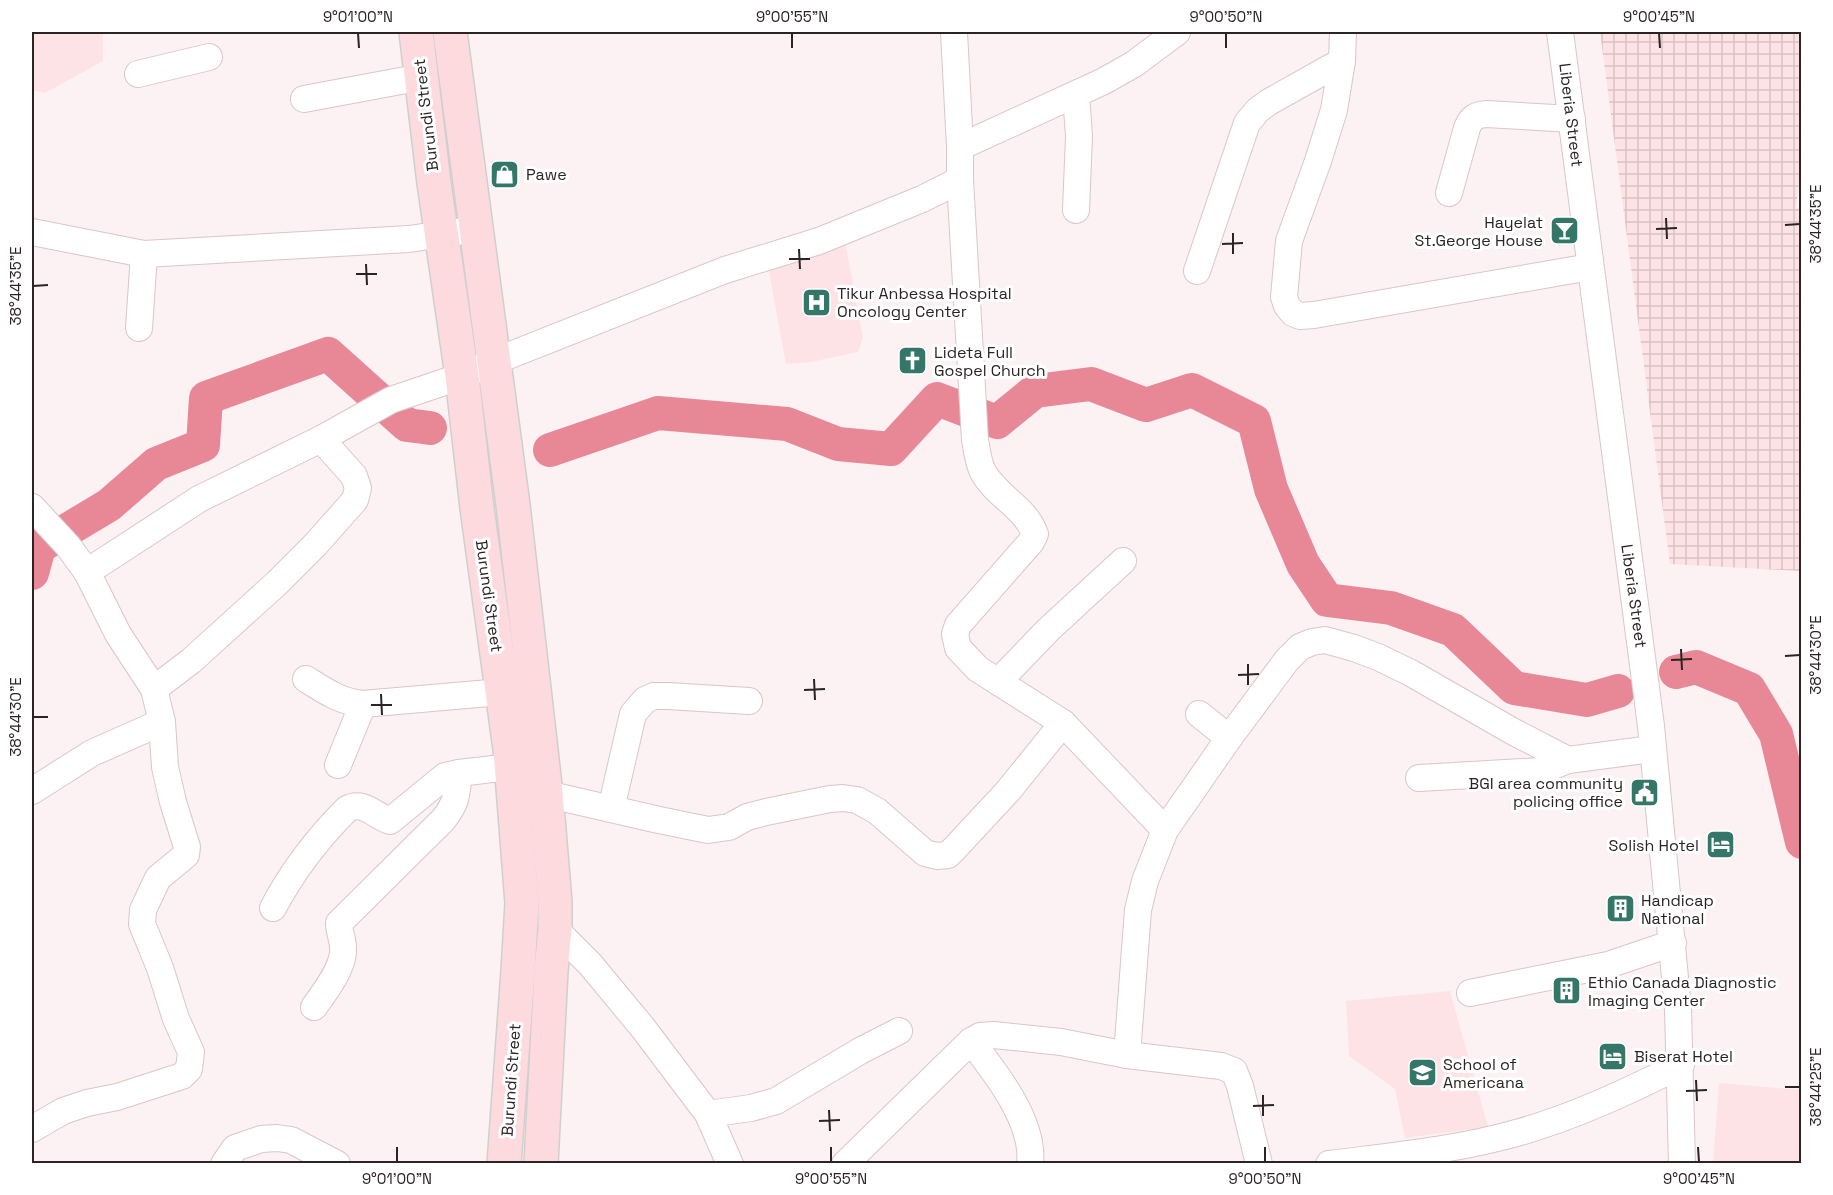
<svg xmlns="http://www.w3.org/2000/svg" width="1833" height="1195" font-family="'Space Grotesk',sans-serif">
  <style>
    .built { fill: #fde3e5 }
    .industrial { fill: url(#industrial-grid) }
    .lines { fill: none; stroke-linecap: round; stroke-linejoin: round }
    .river { stroke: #e88897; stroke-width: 34 }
    .minor-casing { stroke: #dbc5c7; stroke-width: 28 }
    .major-casing { stroke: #d0cfcf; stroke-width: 36 }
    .minor { stroke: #fff; stroke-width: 26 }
    .major { stroke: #fcdade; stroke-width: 33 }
    .ticks { fill: none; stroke: #2b2324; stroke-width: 2 }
    .labels { text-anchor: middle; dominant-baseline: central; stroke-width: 6; stroke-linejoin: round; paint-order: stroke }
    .street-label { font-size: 16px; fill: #2b2324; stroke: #fff }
    .poi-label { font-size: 16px; fill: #2b2324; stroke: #fff; text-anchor: start }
    .neatline { fill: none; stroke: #2b2324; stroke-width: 2 }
    .ticks-label { font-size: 15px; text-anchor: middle; fill: #2b2324 }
  </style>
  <defs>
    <pattern id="industrial-grid" width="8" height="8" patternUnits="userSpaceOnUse" patternTransform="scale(1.5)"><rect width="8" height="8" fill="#fde3e5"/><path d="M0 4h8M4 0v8" fill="none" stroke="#d9c2c4"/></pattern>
  </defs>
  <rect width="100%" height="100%" fill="#fcf2f3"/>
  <g class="built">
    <polygon points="32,32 103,32 103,61 45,93 32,90"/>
    <polygon points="845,241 863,338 858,352 811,362 786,364 768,266"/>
    <polygon points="1450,991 1488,1127 1405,1138 1395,1089 1349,1056 1346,1001"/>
    <polygon points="1719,1083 1801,1090 1801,1163 1713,1163"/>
  </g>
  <polygon class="industrial" points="1600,32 1801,32 1802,159 1796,208 1802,209 1801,571 1670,564"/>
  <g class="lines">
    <g class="river">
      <polyline points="550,450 658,413 787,424 838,444 891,449 937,399 997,422 1035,391 1091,384 1146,405 1192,390 1254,421 1271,489 1303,564 1327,600 1391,608 1453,630 1514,688 1587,700 1618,691"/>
      <polyline points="32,573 39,547 109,505 156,464 203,445 206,398 328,354 407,425 430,428"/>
      <polyline points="1676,672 1696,667 1749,689 1776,734 1802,842"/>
    </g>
    <defs>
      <g id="minor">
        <path d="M954,32L960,147V180L975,440C977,450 978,462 983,472C996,496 1026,508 1035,534L1031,542L958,625L955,634L958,648L978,669L1063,723L1165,830"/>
        <polyline points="1343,32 1342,61 1334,110 1318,161 1289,241 1284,297 1287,306 1293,313 1300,316 1314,315 1590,267"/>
        <polyline points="1560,32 1651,726 1678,1009 1682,1164"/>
        <polyline points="138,74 209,57"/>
        <polyline points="304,99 422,77"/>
        <polyline points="960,147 1104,81 1134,64 1177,32"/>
        <path d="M1449,193L1467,128C1471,118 1475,115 1486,114L1572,119"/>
        <polyline points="1076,210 1079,136 1076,95"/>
        <polyline points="32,232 144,254 409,239 477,229"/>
        <polyline points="1197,271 1247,123 1258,110 1269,102 1342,61"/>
        <polyline points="139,328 144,254"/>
        <polyline points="32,507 68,546 87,572 118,634 154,689 162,722 165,767 173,802 187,847 186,855 158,878 143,910 142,924 160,968 176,1019 191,1052 189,1069 182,1076 117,1097 87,1103 63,1111 32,1129"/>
        <polyline points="87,572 199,499 321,439 391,400 462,376 493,362 725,270 819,241 922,199 960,180"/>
        <path d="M306,679C325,691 341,702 363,704L501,692"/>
        <polyline points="998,682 1049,629 1123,561"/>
        <polyline points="154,689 191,661 277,583 315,545 355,500 358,488 354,476 321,439"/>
        <polyline points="1199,714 1229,738"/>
        <polyline points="338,765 363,704"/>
        <polyline points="1419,778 1541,771 1568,760 1652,749"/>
        <polyline points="32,791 92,753 162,722"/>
        <polyline points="546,794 659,820 708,830 729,827 747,817 766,812 830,799 843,798 857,800 877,811 925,853 937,856 948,855 954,849 1008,791 1063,723"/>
        <polyline points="611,809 633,714 645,700 654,696 668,696 749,701"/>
        <path d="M273,908C292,872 318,838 347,809C363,800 375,816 390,821L445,776L459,773L510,767"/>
        <polyline points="555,929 590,964 643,1028 708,1114 730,1164"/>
        <polyline points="1470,993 1608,965 1673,943"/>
        <path d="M314,1007C324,993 342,970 343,952C344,941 339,933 339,923L443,820C458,801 456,795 459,773"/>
        <path d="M971,1041C995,1072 1035,1122 1030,1164"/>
        <polyline points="1127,1055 1138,910 1145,881 1165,830 1229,738 1287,660 1300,647 1312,642 1325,640 1354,648 1378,657 1411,673 1512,731 1568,760"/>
        <polyline points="708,1114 751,1108 776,1101 860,1051 899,1031"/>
        <polyline points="224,1164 235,1148 261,1139 277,1138 291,1140 337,1164"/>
        <polyline points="845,1164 971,1041 980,1036 994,1035 1061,1042 1127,1055 1221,1066 1234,1071 1240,1086 1259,1164"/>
        <path d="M1329,1164C1392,1156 1458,1150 1520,1132C1576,1116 1629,1091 1681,1065"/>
      </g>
      <g id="major">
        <polyline points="416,32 434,183 462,376 477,508 510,749 522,903 518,971 504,1164"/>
        <polyline points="450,32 513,505 546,794 555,902 555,929 551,971 541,1164"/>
      </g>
    </defs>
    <use href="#minor" class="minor-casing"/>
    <use href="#major" class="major-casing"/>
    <use href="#minor" class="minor"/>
    <use href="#major" class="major"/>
  </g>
  <path class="ticks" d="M358,33L359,48M792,33V48M1226,33V48M1659,33L1660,48M1666,218L1667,239M1785,225L1800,224M1656,229L1677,228M1233,233V254M1222,244L1243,243M799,249L800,269M789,259H810M366,264L367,285M356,274H377M33,286L48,285M1681,649L1682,670M1785,656L1800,655M1671,660L1692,659M1248,664V685M1238,675L1259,674M814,679L815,700M804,690L825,689M381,694L382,715M371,705H392M33,717H48M1696,1080L1697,1101M1785,1087H1800M1686,1091L1707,1090M1263,1095V1116M1253,1106L1274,1105M829,1110L830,1131M819,1121L840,1120M397,1147V1162M831,1147V1162M1265,1147V1162M1698,1147L1699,1162"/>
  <defs>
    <symbol id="shop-square" viewBox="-11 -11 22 22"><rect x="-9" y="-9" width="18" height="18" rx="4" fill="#347768" stroke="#fff"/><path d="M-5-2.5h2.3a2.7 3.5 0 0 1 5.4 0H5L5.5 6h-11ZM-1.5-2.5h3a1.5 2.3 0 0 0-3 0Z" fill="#fff"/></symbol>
    <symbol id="bar-square" viewBox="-11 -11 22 22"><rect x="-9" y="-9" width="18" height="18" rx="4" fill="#347768" stroke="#fff"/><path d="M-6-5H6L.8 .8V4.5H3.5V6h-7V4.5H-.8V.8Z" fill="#fff"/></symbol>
    <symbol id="hospital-square" viewBox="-11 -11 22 22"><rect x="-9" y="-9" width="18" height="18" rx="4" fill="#347768" stroke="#fff"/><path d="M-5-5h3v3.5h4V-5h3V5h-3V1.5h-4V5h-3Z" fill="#fff"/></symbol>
    <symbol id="church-square" viewBox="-11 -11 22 22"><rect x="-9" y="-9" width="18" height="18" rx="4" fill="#347768" stroke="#fff"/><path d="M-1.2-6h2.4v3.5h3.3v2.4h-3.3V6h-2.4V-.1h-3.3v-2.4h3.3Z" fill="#fff"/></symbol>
    <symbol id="civic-square" viewBox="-11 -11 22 22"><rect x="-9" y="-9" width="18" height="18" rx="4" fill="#347768" stroke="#fff"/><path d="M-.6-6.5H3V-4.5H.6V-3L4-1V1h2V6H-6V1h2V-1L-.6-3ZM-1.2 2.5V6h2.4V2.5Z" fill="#fff"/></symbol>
    <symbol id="hotel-square" viewBox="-11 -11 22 22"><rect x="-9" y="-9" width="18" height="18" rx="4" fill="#347768" stroke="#fff"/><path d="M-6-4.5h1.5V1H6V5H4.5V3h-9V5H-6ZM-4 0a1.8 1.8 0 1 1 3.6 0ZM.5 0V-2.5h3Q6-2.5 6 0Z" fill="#fff"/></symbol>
    <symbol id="building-square" viewBox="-11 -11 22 22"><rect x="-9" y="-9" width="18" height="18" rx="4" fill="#347768" stroke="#fff"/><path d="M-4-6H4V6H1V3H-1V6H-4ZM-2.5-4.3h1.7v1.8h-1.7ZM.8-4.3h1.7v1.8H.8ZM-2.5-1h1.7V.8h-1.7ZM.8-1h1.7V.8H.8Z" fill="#fff"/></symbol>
    <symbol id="school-square" viewBox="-11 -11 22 22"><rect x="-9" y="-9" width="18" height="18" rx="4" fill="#347768" stroke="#fff"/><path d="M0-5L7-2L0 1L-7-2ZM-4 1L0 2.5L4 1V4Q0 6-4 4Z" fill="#fff"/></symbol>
  </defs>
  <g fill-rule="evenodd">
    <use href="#shop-square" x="488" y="158" width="33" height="33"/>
    <use href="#bar-square" x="1548" y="214" width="33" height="33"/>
    <use href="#hospital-square" x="800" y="286" width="33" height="33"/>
    <use href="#church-square" x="896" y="344" width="33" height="33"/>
    <use href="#civic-square" x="1628" y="776" width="33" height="33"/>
    <use href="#hotel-square" x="1704" y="828" width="33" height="33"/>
    <use href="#building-square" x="1604" y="892" width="33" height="33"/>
    <use href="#building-square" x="1550" y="974" width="33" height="33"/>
    <use href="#hotel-square" x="1596" y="1040" width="33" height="33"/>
    <use href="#school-square" x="1406" y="1056" width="33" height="33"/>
  </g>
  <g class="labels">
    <g class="street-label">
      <text transform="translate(426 115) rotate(-97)">Burundi Street</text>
      <text transform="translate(1571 115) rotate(83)">Liberia Street</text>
      <text transform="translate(489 596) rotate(82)">Burundi Street</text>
      <text transform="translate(1634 596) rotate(82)">Liberia Street</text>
      <text transform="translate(511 1080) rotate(-86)">Burundi Street</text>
    </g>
    <g class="poi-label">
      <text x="526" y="174">Pawe</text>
      <text x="1543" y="222" text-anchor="end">Hayelat<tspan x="1543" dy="18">St.George House</tspan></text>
      <text x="837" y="293">Tikur Anbessa Hospital<tspan x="837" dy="18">Oncology Center</tspan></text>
      <text x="934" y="352">Lideta Full<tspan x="934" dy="18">Gospel Church</tspan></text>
      <text x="1623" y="783" text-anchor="end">BGI area community<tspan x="1623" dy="18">policing office</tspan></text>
      <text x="1699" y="845" text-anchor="end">Solish Hotel</text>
      <text x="1641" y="900">Handicap<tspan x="1641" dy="18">National</tspan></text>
      <text x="1588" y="982">Ethio Canada Diagnostic<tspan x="1588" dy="18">Imaging Center</tspan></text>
      <text x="1634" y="1056">Biserat Hotel</text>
      <text x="1443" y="1064">School of<tspan x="1443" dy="18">Americana</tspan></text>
    </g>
  </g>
  <rect width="1833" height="1195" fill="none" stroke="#ffffff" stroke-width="66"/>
  <rect x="33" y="33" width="1767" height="1129" class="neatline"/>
  <g class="ticks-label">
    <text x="358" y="22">9°01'00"N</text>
    <text x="792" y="22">9°00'55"N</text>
    <text x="1226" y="22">9°00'50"N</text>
    <text x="1659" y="22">9°00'45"N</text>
    <text transform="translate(1816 224) rotate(-90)" y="5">38°44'35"E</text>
    <text transform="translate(16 286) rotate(-90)" y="5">38°44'35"E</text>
    <text transform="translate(1816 655) rotate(-90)" y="5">38°44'30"E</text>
    <text transform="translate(16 717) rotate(-90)" y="5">38°44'30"E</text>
    <text transform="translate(1816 1087) rotate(-90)" y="5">38°44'25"E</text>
    <text x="397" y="1184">9°01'00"N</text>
    <text x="831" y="1184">9°00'55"N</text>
    <text x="1265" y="1184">9°00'50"N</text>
    <text x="1699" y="1184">9°00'45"N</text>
  </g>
</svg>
